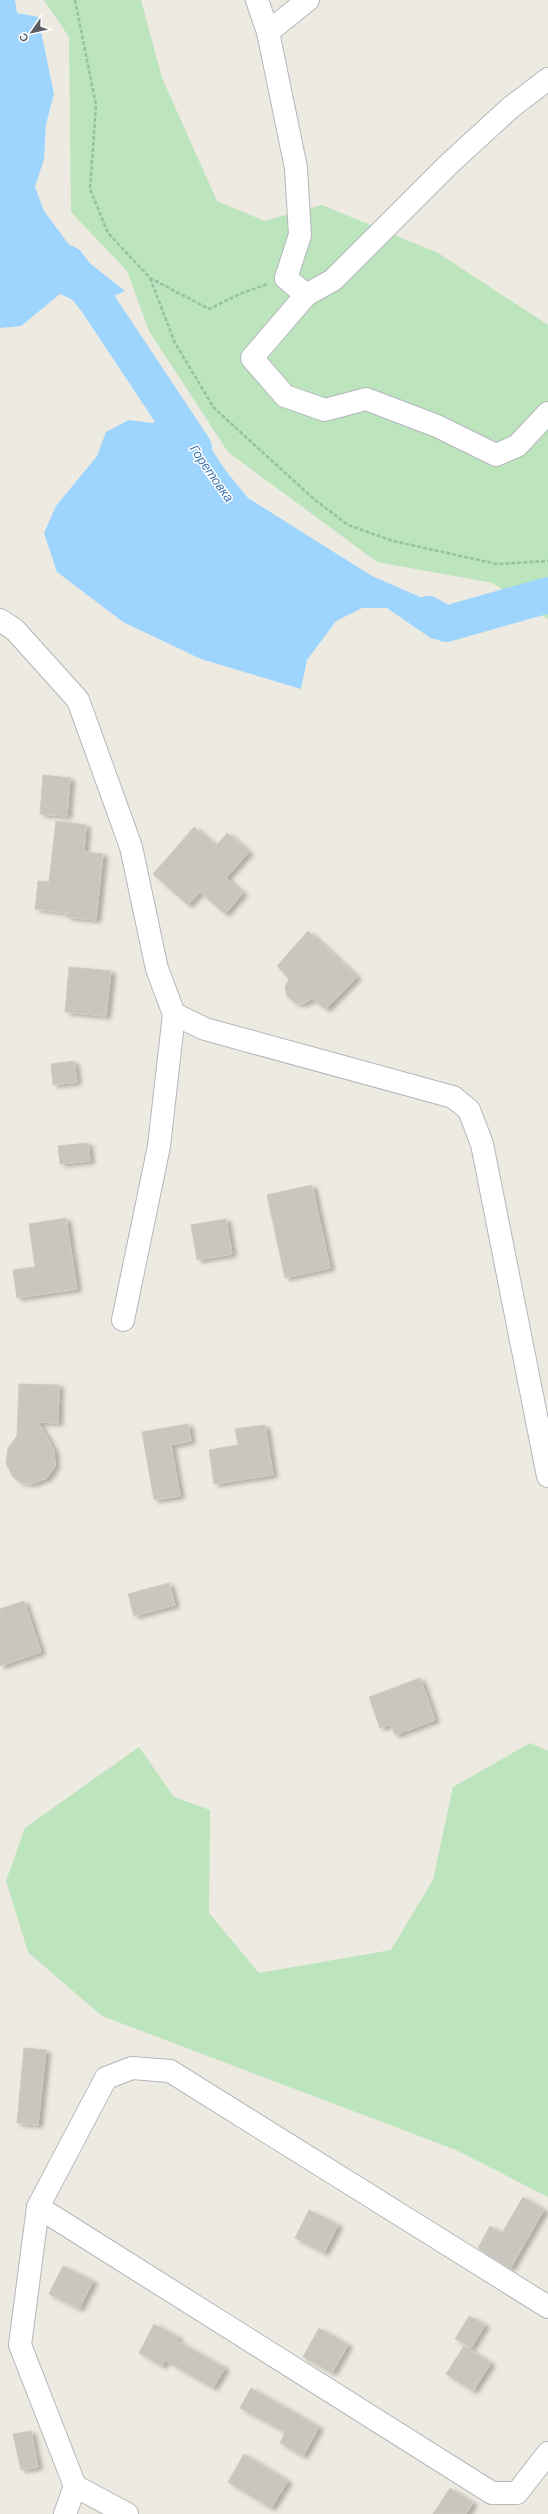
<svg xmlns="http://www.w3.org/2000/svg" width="548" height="2514" font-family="Barlow,sans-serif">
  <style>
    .green { fill: #bce4bd }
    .water { fill: #9ed5ff }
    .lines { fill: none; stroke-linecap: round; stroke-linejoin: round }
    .river { stroke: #9ed5ff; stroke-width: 36 }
    .building { fill: #c9c6c0; stroke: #d1cbbf; filter: url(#shadow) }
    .minor-casing { stroke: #b3b7bb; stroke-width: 24 }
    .path { stroke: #95c3a2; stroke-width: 2.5; stroke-dasharray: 4 2; stroke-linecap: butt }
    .minor { stroke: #fff; stroke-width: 22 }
    .labels { text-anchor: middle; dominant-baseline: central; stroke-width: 3; stroke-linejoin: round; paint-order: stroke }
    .water-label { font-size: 13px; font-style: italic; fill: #3c75b0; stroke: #fff }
  </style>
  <defs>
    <filter id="shadow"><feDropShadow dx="4.5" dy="2.5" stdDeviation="2" flood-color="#0004"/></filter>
  </defs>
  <rect width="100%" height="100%" fill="#eceae1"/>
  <g class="green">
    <polygon points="44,0 141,0 162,78 217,201 264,221 322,205 438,253 548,325 548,619 493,583 377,562 228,452 149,331 127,271 71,212 69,37"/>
    <polygon points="530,1743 548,1751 548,2197 456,2150 102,2016 28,1952 6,1881 25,1828 139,1747 174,1797 210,1810 209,1913 259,1973 391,1950 433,1880 453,1787"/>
  </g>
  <g class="water">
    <polygon points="0,0 15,0 17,13 38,17 54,94 46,124 44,159 35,187 44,211 73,250 125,291 88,307 60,294 21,326 0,328"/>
    <polygon points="177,398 226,471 248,498 372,576 450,610 474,616 476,634 432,639 387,608 362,608 336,621 307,660 301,689 201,659 123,622 57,572 44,533 56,506 97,456 106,432 129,420 153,423"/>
  </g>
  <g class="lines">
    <g class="river">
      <polyline points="67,263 97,302 194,448"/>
      <polyline points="428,614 446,624 548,595"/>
    </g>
  </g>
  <g class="building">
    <polygon points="43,775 70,778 67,816 40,814"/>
    <polygon points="56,821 86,825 84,852 103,854 96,920 66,917 67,913 35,909 38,881 49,882"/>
    <polygon points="194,827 216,846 227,833 249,852 226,878 243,893 225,914 200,892 188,905 153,874"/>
    <polygon points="308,931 357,977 326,1009 312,999 302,1004 295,1003 287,996 285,987 289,979 277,966"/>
    <polygon points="69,967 111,971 106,1016 65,1012"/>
    <polygon points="74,1061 77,1082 53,1085 51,1064"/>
    <polygon points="88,1143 90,1161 60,1164 58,1146"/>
    <polygon points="312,1185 330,1268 285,1278 267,1195"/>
    <polygon points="66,1218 77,1289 17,1298 13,1270 35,1267 29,1224"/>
    <polygon points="226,1219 232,1254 197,1260 191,1225"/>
    <polygon points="19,1384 59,1385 58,1423 38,1422 54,1450 55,1466 47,1478 31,1484 20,1482 13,1477 6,1463 8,1448 17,1436"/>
    <polygon points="188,1424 191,1441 171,1445 180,1496 154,1500 142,1432"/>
    <polygon points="265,1425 273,1475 214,1484 209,1450 238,1445 235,1429"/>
    <polygon points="169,1583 175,1605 134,1616 128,1594"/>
    <polygon points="24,1601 41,1652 0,1666 0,1609"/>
    <polygon points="420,1678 435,1720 395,1735 390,1724 380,1728 369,1697"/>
    <polygon points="24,2048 46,2050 38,2125 17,2123"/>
    <polygon points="523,2197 544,2210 510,2269 478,2248 490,2226 502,2233"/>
    <polygon points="309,2210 338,2225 324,2253 295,2238"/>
    <polygon points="63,2266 93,2281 79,2309 49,2294"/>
    <polygon points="469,2316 485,2325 471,2348 455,2339"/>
    <polygon points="154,2324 178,2337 176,2340 225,2368 213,2388 165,2360 162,2366 139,2353"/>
    <polygon points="319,2328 348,2345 332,2373 303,2357"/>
    <polygon points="464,2346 491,2363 473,2391 446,2374"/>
    <polygon points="251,2388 319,2427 303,2456 280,2443 285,2432 240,2408"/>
    <polygon points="31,2431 38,2467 21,2470 13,2434"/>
    <polygon points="244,2454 288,2481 271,2508 228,2482"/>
    <polygon points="450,2488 473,2503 466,2514 433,2514"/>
  </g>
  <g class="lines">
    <defs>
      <g id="minor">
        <polyline points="257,0 268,32 296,168 300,235 286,278 306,295 333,280 449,164 510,108 548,79"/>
        <polyline points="268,32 308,0"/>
        <polyline points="306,295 252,358 285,396 325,410 366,399 437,426 496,455 517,446 548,413"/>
        <polyline points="0,620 15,630 78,700 131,847 157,969 174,1014 205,1029 453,1097 469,1110 482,1144 548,1476"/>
        <polyline points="123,1320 159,1146 174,1014"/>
        <polyline points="38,2207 492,2493 517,2493 548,2453"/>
        <polyline points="75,2486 127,2514"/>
        <polyline points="65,2514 75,2486 20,2345 38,2207 106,2078 132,2068 170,2071 548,2307"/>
      </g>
    </defs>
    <use href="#minor" class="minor-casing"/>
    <g class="path">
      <polyline points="75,0 96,105 90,189 108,233 150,278 209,309 242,293 268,284"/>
      <polyline points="150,278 175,343 214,408 315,500 348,525 393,541 497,564 548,561"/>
    </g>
    <use href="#minor" class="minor"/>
  </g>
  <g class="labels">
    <g class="water-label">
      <text transform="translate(212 473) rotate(55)">Горетовка</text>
    </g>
  </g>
  <g transform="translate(32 32) rotate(236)" stroke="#ffffff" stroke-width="3" paint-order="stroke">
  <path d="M0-3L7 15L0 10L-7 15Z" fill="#595d62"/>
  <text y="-6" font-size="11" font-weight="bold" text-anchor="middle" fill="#595d62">С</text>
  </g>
</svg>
